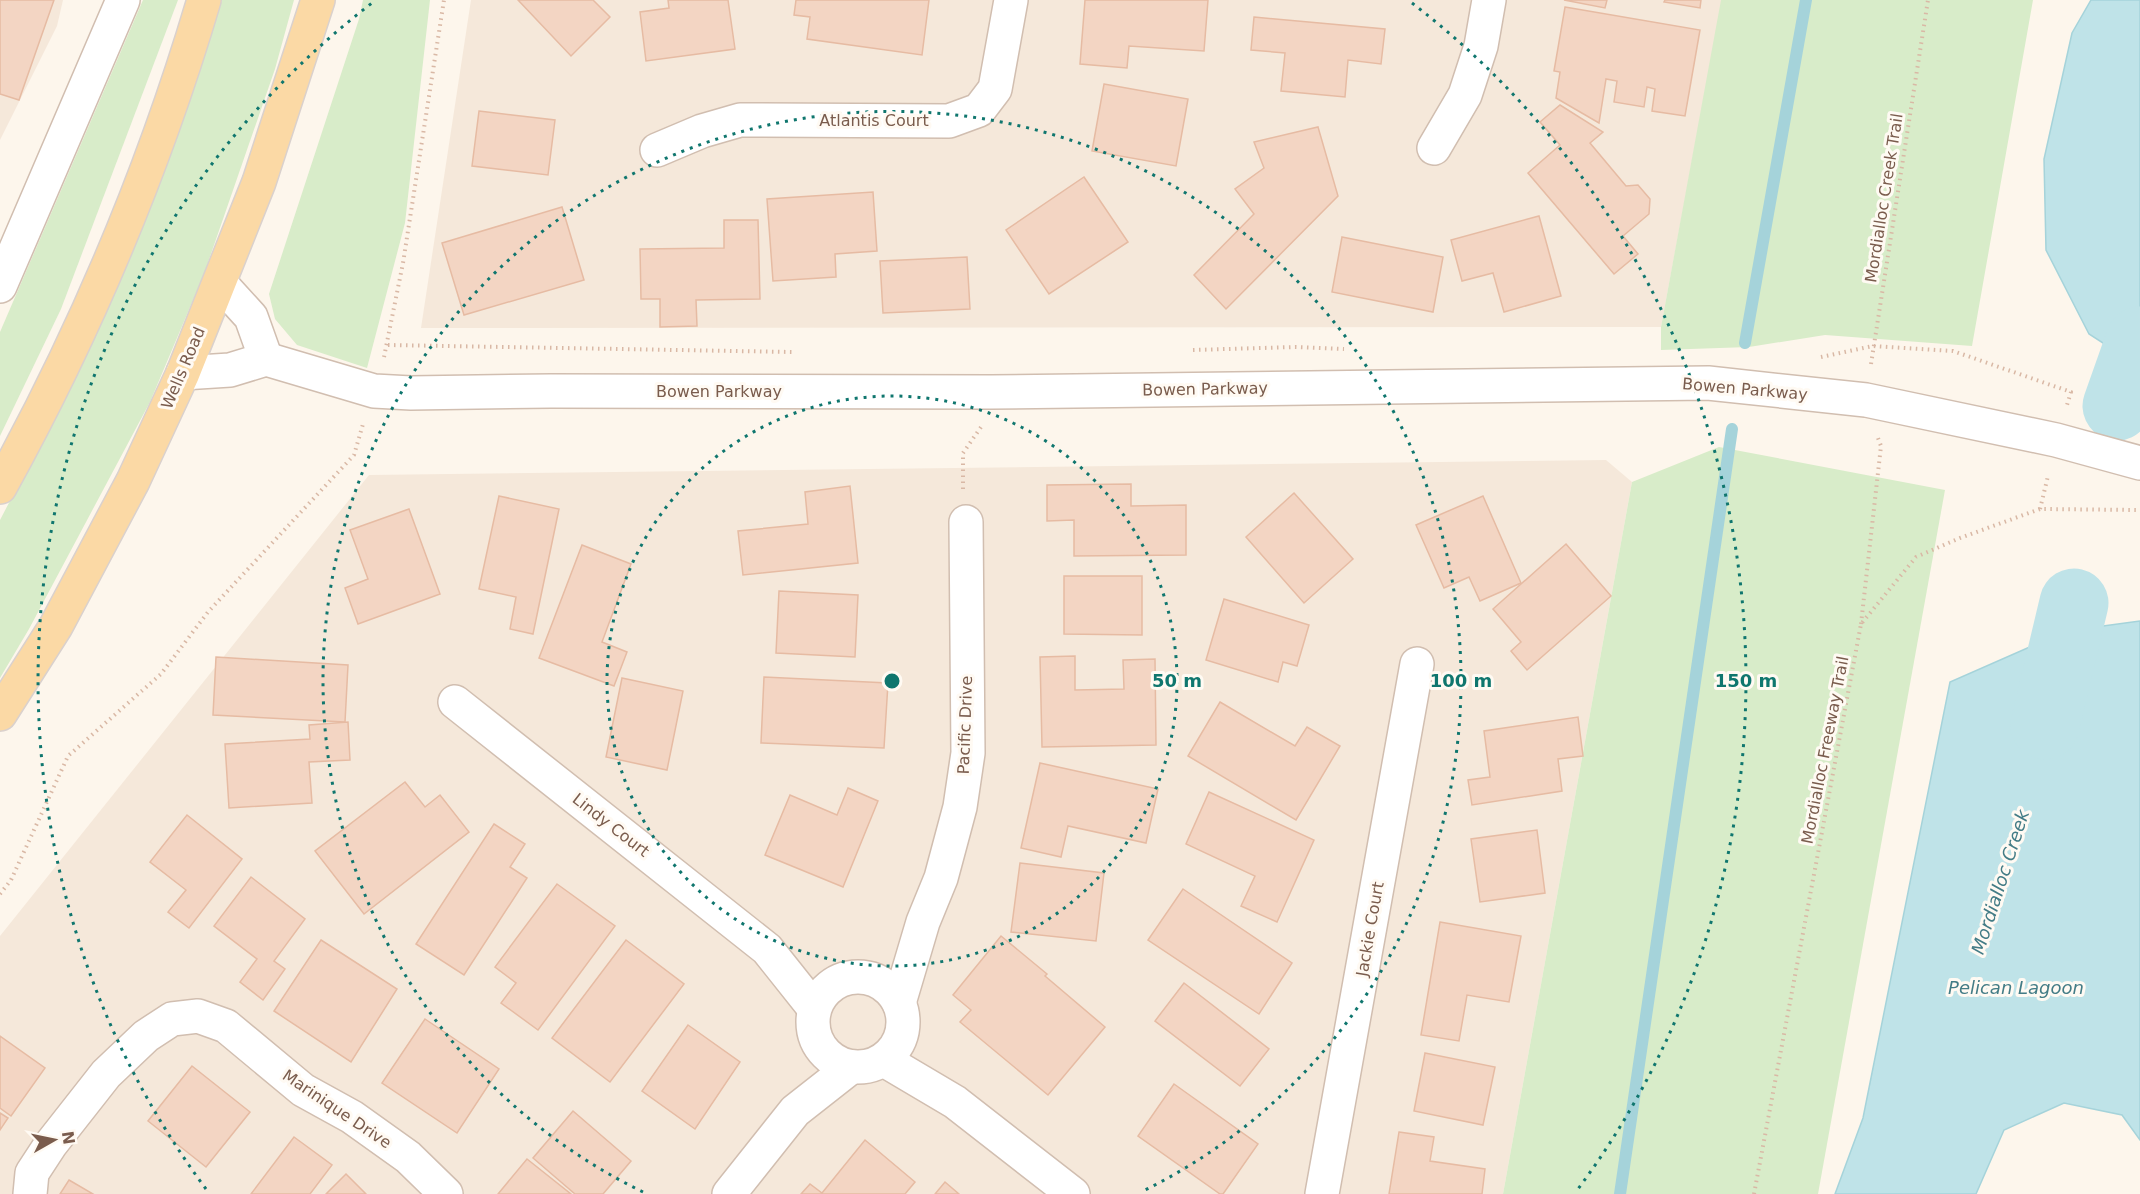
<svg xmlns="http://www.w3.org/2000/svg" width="2140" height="1194" font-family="'DejaVu Sans',sans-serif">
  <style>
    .residential { fill: #f5e8da }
    .green { fill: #d8ecc9 }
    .water { fill: #bfe3e8; stroke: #a5d3da; stroke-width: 1.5 }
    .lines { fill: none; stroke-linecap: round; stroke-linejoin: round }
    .stream { stroke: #a5d3da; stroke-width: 12 }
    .river { stroke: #bfe3e8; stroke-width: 69 }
    .building { fill: #f3d5c3; stroke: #e6bba3; stroke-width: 1.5 }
    .minor-casing { stroke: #d1beb0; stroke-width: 36 }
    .major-casing { stroke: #dad1cd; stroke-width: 36 }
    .path { stroke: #d9b8a5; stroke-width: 4; stroke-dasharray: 1.5 4.5; stroke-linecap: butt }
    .minor { stroke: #fff; stroke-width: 33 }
    .major { stroke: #fbd9a5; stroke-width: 33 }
    .ring { fill: none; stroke: #0f766e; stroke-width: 3; stroke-dasharray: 3 6 }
    .labels { text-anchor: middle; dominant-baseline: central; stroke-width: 6; stroke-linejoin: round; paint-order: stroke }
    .street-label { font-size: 16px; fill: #7a5c4d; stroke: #fffaf3 }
    .water-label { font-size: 18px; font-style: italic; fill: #437c86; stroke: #fffaf3 }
    .centre { fill: #0f766e; stroke: #fffaf3; stroke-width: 3 }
    .ring-label { font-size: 18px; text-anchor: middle; font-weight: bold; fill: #0f766e; stroke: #fffaf3; stroke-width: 6; stroke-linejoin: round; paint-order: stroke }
  </style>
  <rect width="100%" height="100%" fill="#fdf6ec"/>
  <g class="residential">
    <polygon points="0,0 63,0 57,26 0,140"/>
    <polygon points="471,0 1722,0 1661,327 421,328"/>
    <polygon points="1606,460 1632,482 1503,1194 0,1194 0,936 369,475"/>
  </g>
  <g class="green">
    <polygon points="143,0 178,0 61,309 0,436 0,332"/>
    <polygon points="222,0 294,0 275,69 204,274 150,402 29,629 0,678 0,520 71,384 135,236"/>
    <polygon points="363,0 430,0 405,223 367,368 297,345 275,319 269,294 359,19"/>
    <polygon points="1721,0 2033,0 1972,346 1825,335 1749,347 1661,350 1661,327"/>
    <polygon points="1719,447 1945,490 1818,1194 1503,1194 1632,482"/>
  </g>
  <g class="water">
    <polygon points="2091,0 2140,0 2140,367 2089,334 2046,250 2044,159 2072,33"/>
    <polygon points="2140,621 2140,1140 2122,1115 2064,1103 2004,1130 1976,1194 1835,1194 1863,1118 1950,682 2066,631"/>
  </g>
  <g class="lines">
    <g class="stream">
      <polyline points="1745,343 1806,0"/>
      <polyline points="1620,1194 1732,429"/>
    </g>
    <g class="river">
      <polyline points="2117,406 2140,341"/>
      <polyline points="2045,725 2074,603"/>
    </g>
  </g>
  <g class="building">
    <polygon points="0,0 54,0 19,100 0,94"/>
    <polygon points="518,0 593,0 610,17 571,56"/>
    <polygon points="668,0 728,0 735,49 646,61 640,12 669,8"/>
    <polygon points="796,0 929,0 922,55 807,39 810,17 794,15"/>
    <polygon points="1085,0 1208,0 1204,51 1129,46 1127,68 1080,64"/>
    <polygon points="1564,0 1607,0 1605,8"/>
    <polygon points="1665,0 1701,0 1700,8 1664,2"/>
    <polygon points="1565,7 1700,30 1685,116 1652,111 1655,89 1647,87 1644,107 1614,102 1617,81 1606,79 1599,123 1556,98 1560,72 1554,71"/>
    <polygon points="1254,17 1385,29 1381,64 1348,60 1345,97 1281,91 1285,53 1251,50"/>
    <polygon points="1104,84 1188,99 1176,166 1092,151"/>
    <polygon points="1560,105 1603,132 1590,143 1626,186 1638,185 1650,199 1649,214 1623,236 1638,254 1614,274 1528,173 1560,145 1540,122"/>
    <polygon points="479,111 555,120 548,175 472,166"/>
    <polygon points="1318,127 1338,196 1226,309 1194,275 1254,214 1235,189 1264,168 1254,142"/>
    <polygon points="1084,177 1128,242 1049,294 1006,230"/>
    <polygon points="873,192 877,251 835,254 836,277 773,281 767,199"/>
    <polygon points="562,207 584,280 464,315 442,243"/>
    <polygon points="1539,216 1561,296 1504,312 1493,273 1462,281 1451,240"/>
    <polygon points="724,220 758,220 760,299 696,300 697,326 660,327 660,299 641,299 640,249 724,248"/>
    <polygon points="1342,237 1443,257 1433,312 1332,292"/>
    <polygon points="967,257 970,309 883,313 880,261"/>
    <polygon points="1131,484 1131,506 1186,505 1186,555 1074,556 1074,520 1047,521 1047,485"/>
    <polygon points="850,486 858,563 743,575 738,531 808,524 805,492"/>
    <polygon points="1294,493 1353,559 1304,603 1246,537"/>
    <polygon points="499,496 559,509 533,634 510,629 516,597 479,589"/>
    <polygon points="1483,496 1521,583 1480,601 1469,577 1444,588 1416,525"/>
    <polygon points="409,509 440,594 358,624 345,588 368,579 350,530"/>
    <polygon points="1566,544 1611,596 1527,670 1511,651 1521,642 1493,609"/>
    <polygon points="582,545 631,564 602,642 627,652 614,686 539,658"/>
    <polygon points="1064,576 1142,576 1142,635 1064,634"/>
    <polygon points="779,591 858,595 855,657 776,653"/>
    <polygon points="1224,599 1309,625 1297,666 1283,662 1278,682 1206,660"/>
    <polygon points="1075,656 1075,690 1124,689 1123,660 1155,659 1156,745 1042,747 1040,657"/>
    <polygon points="216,657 348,665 345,722 213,715"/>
    <polygon points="764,677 888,683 884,748 761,743"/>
    <polygon points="622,678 683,691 667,770 606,757"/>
    <polygon points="1220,702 1295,746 1307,727 1340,746 1296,820 1188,756"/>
    <polygon points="1578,717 1583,756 1558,759 1562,791 1472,805 1468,780 1490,777 1484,731"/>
    <polygon points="348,722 350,760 309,762 312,803 229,808 225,744 310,739 309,725"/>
    <polygon points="1040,763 1158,789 1146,843 1068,826 1061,857 1021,848"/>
    <polygon points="405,782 425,807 440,795 469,832 364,914 315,851"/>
    <polygon points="848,788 878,801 843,887 765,855 790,795 837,815"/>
    <polygon points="1209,792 1314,840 1277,922 1241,906 1255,876 1186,844"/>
    <polygon points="187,815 242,859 189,928 168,912 186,890 150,862"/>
    <polygon points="494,824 525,844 510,867 527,878 464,975 416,944"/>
    <polygon points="1537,830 1545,893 1480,902 1471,839"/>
    <polygon points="1020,863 1104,873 1096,941 1011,932"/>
    <polygon points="251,877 305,919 274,961 285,969 263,1000 240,982 257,959 214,926"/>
    <polygon points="557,884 615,926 538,1030 501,1003 516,983 495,967"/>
    <polygon points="1183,889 1292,963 1259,1014 1148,940"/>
    <polygon points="1440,922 1521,936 1509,1002 1467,995 1459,1041 1421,1035"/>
    <polygon points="1001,936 1047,974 1045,976 1105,1027 1048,1095 960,1022 971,1010 953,995"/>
    <polygon points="321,940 397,989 351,1062 274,1011"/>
    <polygon points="626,940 684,984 610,1082 552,1038"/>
    <polygon points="1184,983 1269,1049 1240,1086 1155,1021"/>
    <polygon points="425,1019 499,1069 457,1133 382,1083"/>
    <polygon points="688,1025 740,1062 695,1129 642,1091"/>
    <polygon points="0,1036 45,1068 11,1116 0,1108"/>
    <polygon points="1425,1053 1495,1067 1483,1125 1414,1111"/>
    <polygon points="192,1066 250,1112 206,1167 148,1121"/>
    <polygon points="1174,1084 1258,1144 1223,1194 1220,1194 1138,1136"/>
    <polygon points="573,1111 631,1161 603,1194 575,1194 533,1158"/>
    <polygon points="0,1113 8,1118 0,1130"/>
    <polygon points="1399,1132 1434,1137 1430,1161 1485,1169 1482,1194 1389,1194"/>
    <polygon points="294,1137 332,1165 310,1194 251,1194"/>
    <polygon points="865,1140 915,1182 905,1194 801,1194 810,1184 822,1193"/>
    <polygon points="527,1159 571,1194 498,1194"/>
    <polygon points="346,1174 366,1194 326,1194"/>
    <polygon points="69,1180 93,1194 60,1194"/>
    <polygon points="945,1182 959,1194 935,1194"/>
  </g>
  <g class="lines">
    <defs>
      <g id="minor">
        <polyline points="1434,148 1465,95 1481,46 1489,0"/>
        <polyline points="657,150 702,131 740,120 949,121 979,110 995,89 1011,0"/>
        <polyline points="220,283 251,317 266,359"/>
        <polyline points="0,286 123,0"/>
        <polyline points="183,373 230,370 266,359 374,391 411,393 551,391 991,392 1708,383 1866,400 2056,440 2140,463"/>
        <polyline points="455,702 767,949 814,1008"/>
        <circle cx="858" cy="1022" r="45"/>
        <polyline points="899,1003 923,922 941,878 960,807 968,753 966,522"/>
        <polyline points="884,1060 955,1102 1073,1194"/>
        <polyline points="30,1194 32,1173 51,1144 106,1074 146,1036 172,1019 198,1016 226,1026 303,1090 352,1117 408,1157 446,1194"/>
        <polyline points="729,1194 795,1111 851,1067"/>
        <polyline points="1322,1194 1417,664"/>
      </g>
      <g id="major">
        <path d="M0,487C85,333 154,169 204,0"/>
        <polyline points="0,714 56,626 133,481 183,373 259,182 318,0"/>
      </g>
    </defs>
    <use href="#minor" class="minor-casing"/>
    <use href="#major" class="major-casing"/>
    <g class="path">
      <polyline points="388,345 792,352"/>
      <polyline points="1193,350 1295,347 1344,349"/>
      <polyline points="384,357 403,263 444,0"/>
      <polyline points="1821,357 1873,346 1953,351 2071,392 2067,405"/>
      <polyline points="1871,364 1928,0"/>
      <polyline points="963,489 963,453 981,427"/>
      <polyline points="2040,509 2048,476"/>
      <polyline points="1861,624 1881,446 1878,438"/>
      <polyline points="0,894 11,880 68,756 161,674 208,612 354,455 363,424"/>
      <polyline points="1754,1194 1861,624 1916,557 1960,538 2040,509 2140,510"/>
    </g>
    <use href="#minor" class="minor"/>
    <use href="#major" class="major"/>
  </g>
  <g class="ring">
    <circle cx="892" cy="681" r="285"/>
    <path d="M643 1192A569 569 0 1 1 1141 1192"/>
    <path d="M206 1189A854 854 0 0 1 372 3M1412 3A854 854 0 0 1 1578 1189"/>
  </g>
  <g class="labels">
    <g class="street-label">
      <text x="874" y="120">Atlantis Court</text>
      <text transform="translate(1884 198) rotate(-81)">Mordialloc Creek Trail</text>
      <text transform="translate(183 368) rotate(-67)">Wells Road</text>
      <text transform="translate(1205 389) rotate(-1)">Bowen Parkway</text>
      <text transform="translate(1745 389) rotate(5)">Bowen Parkway</text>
      <text x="719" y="391">Bowen Parkway</text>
      <text transform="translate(965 725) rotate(-88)">Pacific Drive</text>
      <text transform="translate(1825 750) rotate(-79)">Mordialloc Freeway Trail</text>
      <text transform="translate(611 825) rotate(38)">Lindy Court</text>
      <text transform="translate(1370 929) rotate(-80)">Jackie Court</text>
      <text transform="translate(337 1109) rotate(34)">Marinique Drive</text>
    </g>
    <g class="water-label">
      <text transform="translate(2000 882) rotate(-72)">Mordialloc Creek</text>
      <text x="2016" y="987">Pelican Lagoon</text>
    </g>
  </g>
  <circle cx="892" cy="681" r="9" class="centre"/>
  <g class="ring-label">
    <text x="1177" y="687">50 m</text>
    <text x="1461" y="687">100 m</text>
    <text x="1746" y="687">150 m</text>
  </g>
  <g transform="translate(54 1140) rotate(81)" stroke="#fffaf3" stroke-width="4.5" paint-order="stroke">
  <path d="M0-4.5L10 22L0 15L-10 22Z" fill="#7a5c4d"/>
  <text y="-9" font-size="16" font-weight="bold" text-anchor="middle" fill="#7a5c4d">N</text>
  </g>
</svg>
